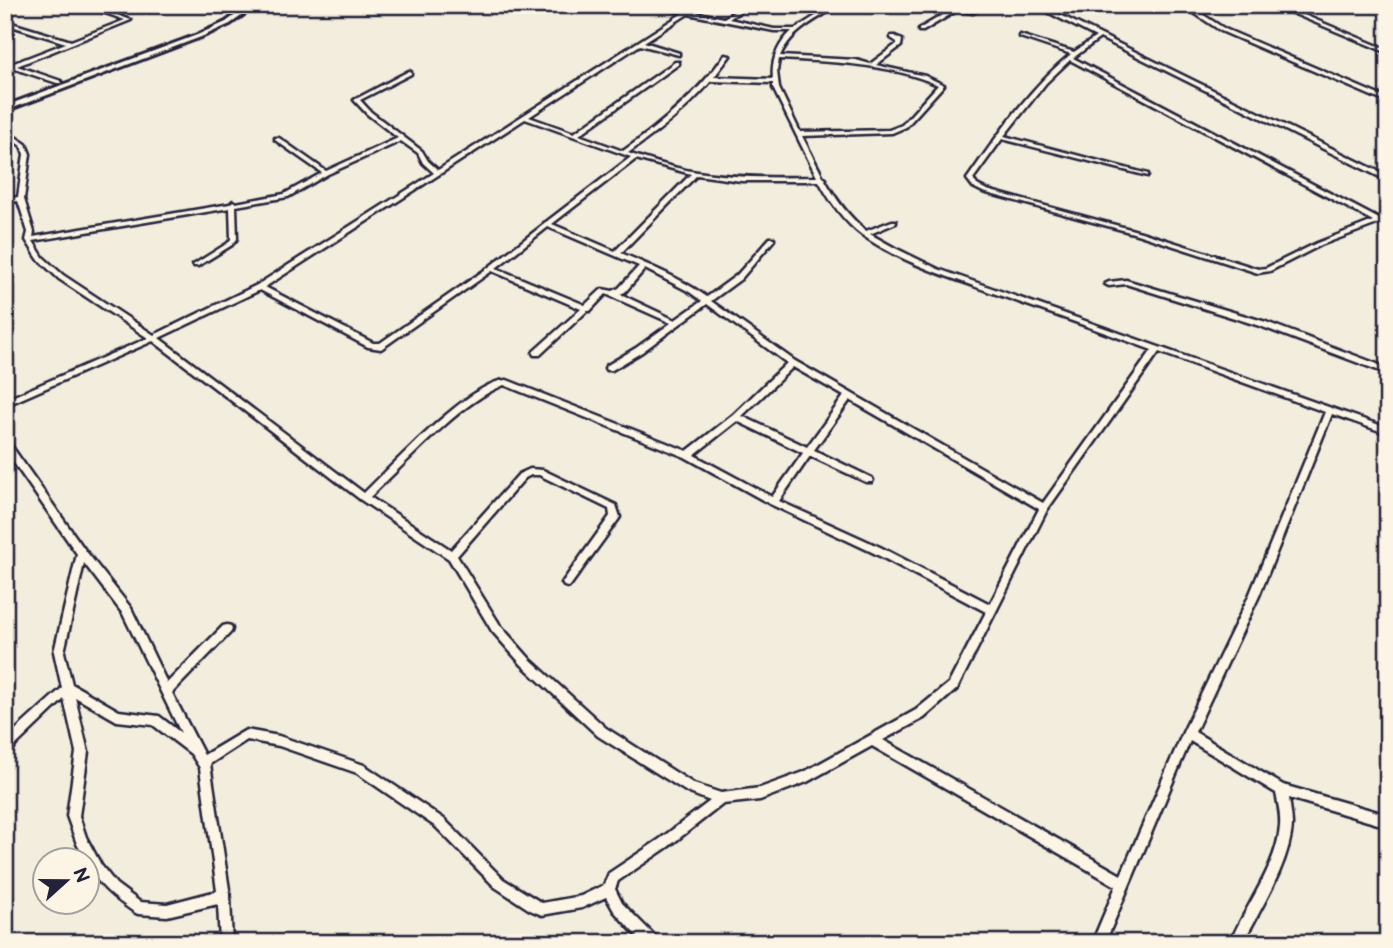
<svg xmlns="http://www.w3.org/2000/svg" width="1393" height="948" font-family="'Balsamiq Sans',sans-serif">
  <style>
    .lines { fill: none; stroke-linecap: round; stroke-linejoin: round }
    .street-casing { stroke: #22223b; stroke-width: 5 }
    .secondary-casing { stroke: #22223b; stroke-width: 6 }
    .street { fill: #fcf5e5; fill-rule: evenodd }
    .secondary { fill: #fcf5e5; fill-rule: evenodd }
  </style>
  <rect width="100%" height="100%" fill="#f3edde"/>
  <filter id="ink" filterUnits="userSpaceOnUse"><feTurbulence type="fractalNoise" baseFrequency=".0143" numOctaves="2"/><feDisplacementMap in="SourceGraphic" scale="14" xChannelSelector="R" yChannelSelector="G"/><feConvolveMatrix kernelMatrix="1 2 1 2 8 2 1 2 1" color-interpolation-filters="sRGB"/></filter>
  <g filter="url(#ink)">
    <g class="lines">
      <defs>
        <g id="street">
          <polygon points="19,5 25,5 5,14 5,11"/>
          <polygon points="82,5 89,5 131,20 17,66 61,81 61,83 57,83 12,68 5,71 5,67 9,65 66,43 5,24 5,21 71,41 125,20"/>
          <path d="M649,5H659L724,18L744,5H749L729,19L774,29H795L833,5H839C817,20 792,29 780,56L856,60L870,64L897,44V42L891,38V36H895L902,40L901,46L876,65L925,76L944,85L906,127L892,133L802,136L823,177L826,179L825,180C836,199 847,215 864,229L866,231L892,221H896V223L870,234L895,248L938,269L1388,428V434L1332,414L1259,596L1195,732L1283,785L1388,815V827L1289,798C1290,807 1292,816 1292,825C1290,863 1260,909 1243,943H1230C1245,906 1277,867 1280,826C1281,815 1278,804 1276,793L1190,741L1105,943H1092L1116,886L872,746L807,782L760,800L723,804L668,847L618,881L615,889L622,903L657,938L658,943H643L614,911L606,897L582,908L542,915L530,910L495,887L436,827L357,773L279,746L247,740L210,764L230,896L232,943H220L218,904L167,916L138,914L134,912C116,899 93,883 88,860H86L77,844L67,816L76,752L64,699L16,745L9,756L5,757V742L8,737L62,688L54,652L77,554L5,450V440L8,441L85,550L131,608L167,683L223,626L227,625L231,626L232,629L231,632L172,693L204,755L246,730L279,736L364,765L444,819L503,879L542,903L581,896L604,885L609,873L660,839L710,801L687,792L598,736L522,665L492,631L449,559L361,500L153,341L5,406V400L148,338L59,279L38,259L26,240L28,232L18,201L5,203V199L18,197L24,154L21,146L5,135V130L26,144L30,154L24,199L34,232L33,237L230,204L233,201L236,203L284,194L322,173L275,140V138H279L326,171L398,138L367,114L354,100L409,71L411,72V74L360,100L371,112L422,151L428,161L438,170L683,13ZM688,14L774,31H792C778,44 771,60 773,79L714,77L730,56L725,55C697,94 662,124 623,151L579,135L679,64V62H675L574,133L529,117L640,45L679,55V53L644,42ZM779,59C832,62 888,63 938,85L902,125L889,130L800,132L779,88L777,71ZM711,81L773,83V88L817,177C775,178 732,178 691,171C670,167 649,160 628,153C658,132 688,109 711,81ZM525,119L631,157L546,222L544,223L543,225L489,267L380,343H373L265,287ZM401,141L418,153L423,163L434,173L257,285L154,335L63,275L43,257L33,241L230,208L231,239L228,243L193,265L194,266H198L232,245L237,239L236,206L288,197L328,174ZM636,159L691,174L615,251L552,224ZM697,175L741,181H819C830,201 843,221 862,235C900,262 947,276 990,292C1044,311 1098,330 1152,350L1043,503L795,361L711,301L741,279L774,240V238H770L737,275L707,297C681,278 650,266 621,253ZM548,227L639,266L619,288L613,291L602,289L585,305L496,268ZM645,269L688,291L702,301L675,320L620,294L625,292ZM492,271L581,309L534,351L533,353L534,355H540L587,311H590L606,294L671,323L636,348L606,366L605,368L606,370H612L642,352L707,304L787,363L733,415L687,451L507,380C473,379 390,468 364,493L159,338L260,290L368,347L381,349ZM1159,352L1325,412L1249,596L1184,730L1121,875L883,740L924,718L957,689L1047,510ZM793,367L844,396L807,447L742,416ZM504,385L685,457L770,504L874,553L986,612L949,683L916,710L804,772L760,788L721,793L694,784L606,728L530,659L500,625L457,556L525,478L531,475H539L609,509L610,516L564,580L562,583L564,586L567,587L570,586L618,520L620,517L616,505L543,470L530,469L519,474L451,550L370,497C395,473 419,448 445,425C463,409 482,394 504,385ZM850,400L1039,509L990,604L880,547L779,501L810,456L866,482H872L873,480L872,478L814,450ZM737,421L803,453L772,497L694,455ZM84,563L123,614L181,733L159,716L119,711L72,684L64,652ZM75,697L117,721L153,725L191,754L200,768L217,891L167,904L140,902L116,884L101,865L86,837L79,816L88,752Z"/>
          <polygon points="943,5 952,5 972,10 982,5 988,5 973,13 958,10 923,31 919,31 919,29 953,9"/>
          <path d="M1034,5H1040L1388,176V181L1100,38L1073,58L1379,219L1388,216V220L1321,245L1270,271L1258,273L1137,234L983,192L973,187L967,179C998,135 1029,88 1071,54L1020,37V35L1074,52L1096,37ZM1070,60L1373,221L1317,243L1266,268L1258,269L1141,232L987,190L977,185L973,179L1002,139L1148,176V174L1004,136L1046,83Z"/>
          <polygon points="1182,5 1188,5 1225,29 1388,99 1388,103 1221,31"/>
          <polygon points="1273,5 1280,5 1388,50 1388,53"/>
          <polygon points="1126,280 1266,322 1388,368 1388,374 1260,326 1126,284 1109,286 1105,284 1109,282"/>
        </g>
        <polygon id="secondary" points="249,5 257,5 230,24 201,37 5,111 5,106 197,35 226,22"/>
      </defs>
      <use href="#street" class="street-casing"/>
      <use href="#secondary" class="secondary-casing"/>
      <use href="#street" class="street"/>
      <use href="#secondary" class="secondary"/>
    </g>
  </g>
  <rect width="1393" height="948" fill="none" stroke="#fcf5e5" stroke-width="28"/>
  <rect x="14" y="14" width="1365" height="920" fill="none" stroke="#22223b" stroke-width="2.5" filter="url(#ink)"/>
  <g transform="translate(66 881) rotate(69)"><circle r="33" fill="#fcf5e5" stroke="#a5a1a1" stroke-width="2"/>
  <path d="M0-5L12 26L0 18L-12 26Z" fill="#22223b"/>
  <text y="-10" font-size="19" font-weight="bold" text-anchor="middle" fill="#22223b">N</text>
  </g>
</svg>
